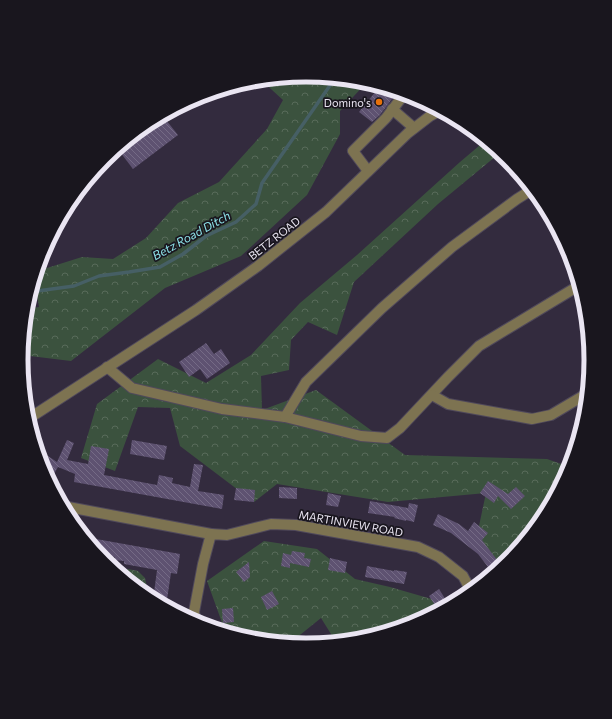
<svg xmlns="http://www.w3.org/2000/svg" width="612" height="719" font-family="Commissioner,sans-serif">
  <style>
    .forest { fill: url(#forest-crowns) }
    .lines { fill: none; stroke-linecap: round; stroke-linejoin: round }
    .stream { stroke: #465f65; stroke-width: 3.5 }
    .building { fill: url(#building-back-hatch) }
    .minor-casing { stroke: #50495b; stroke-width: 12 }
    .minor { stroke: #7d7351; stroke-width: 10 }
    .food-dot { fill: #e8710a; stroke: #19161e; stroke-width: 1.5 }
    .labels { text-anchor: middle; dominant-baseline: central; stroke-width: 3.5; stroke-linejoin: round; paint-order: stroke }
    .poi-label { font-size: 11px; fill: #eae5f2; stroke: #19161e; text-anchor: end }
    .street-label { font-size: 11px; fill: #eae5f2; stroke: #19161e }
    .water-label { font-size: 12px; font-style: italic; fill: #8de1e7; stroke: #19161e }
    .rim { fill: none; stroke: #eae5f2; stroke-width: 5 }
  </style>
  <defs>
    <pattern id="forest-crowns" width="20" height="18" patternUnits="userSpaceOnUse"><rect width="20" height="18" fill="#3b523e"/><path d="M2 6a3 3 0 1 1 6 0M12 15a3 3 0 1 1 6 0" fill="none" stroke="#586b5a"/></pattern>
    <pattern id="building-back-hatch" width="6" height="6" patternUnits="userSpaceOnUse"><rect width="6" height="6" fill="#5e5271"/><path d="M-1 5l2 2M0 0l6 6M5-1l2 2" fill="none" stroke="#756b86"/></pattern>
  </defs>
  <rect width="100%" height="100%" fill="#332b3e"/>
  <g class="forest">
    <polygon points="306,75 362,80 367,82 340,111 340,134 307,195 241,256 165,288 71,361 30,356 22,352 26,309 39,307 34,279 38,268 47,268 82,257 113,259 146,238 178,203 219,182 267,129 283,100 260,79"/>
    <polygon points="486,140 501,152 438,204 354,282 337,335 308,322 291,340 289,370 261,376 262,410 316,390 405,455 547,459 570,467 543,518 507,561 498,569 482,555 479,526 486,493 388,502 277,484 254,502 180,446 170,408 138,407 115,471 81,458 97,404 158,359 206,383 251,355 300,303 357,255 460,162"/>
    <polygon points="264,541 317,549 355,579 390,587 435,600 440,609 415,623 378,634 376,631 374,635 361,639 333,642 331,634 321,618 290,643 250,639 225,631 207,581"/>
    <polygon points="128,569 138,571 145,578 148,592 153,599 147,596 120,574"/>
  </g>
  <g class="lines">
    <polyline class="stream" points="30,292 74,286 99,276 129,272 160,267 183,254 206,236 236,222 256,204 262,183 331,84 335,77"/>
  </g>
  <g class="building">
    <polygon points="380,86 398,91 380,115 372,122 359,112"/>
    <polygon points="162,115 178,135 133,169 117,148 148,122"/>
    <polygon points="206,343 214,354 221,349 230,363 207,379 200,369 189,377 179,362"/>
    <polygon points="67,440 74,443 67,460 88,464 91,446 109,449 104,475 157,485 159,475 173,478 172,483 190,487 194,464 203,465 198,491 224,495 222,509 74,482 75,474 58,467 54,474 43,468 42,466 48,456 57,462"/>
    <polygon points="132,440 167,446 164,460 130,454"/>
    <polygon points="488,481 508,494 516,487 525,496 511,509 498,496 494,503 480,493"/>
    <polygon points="279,487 297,488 297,499 279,498"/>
    <polygon points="236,488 255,490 254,502 234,500"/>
    <polygon points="328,493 341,496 338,507 326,505"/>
    <polygon points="370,501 408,508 409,503 418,505 414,522 406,520 406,521 394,518 395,517 368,513"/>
    <polygon points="438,514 459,524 468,531 474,522 488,533 482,540 497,560 488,567 478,554 451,533 433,525"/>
    <polygon points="85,537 180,554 177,574 171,573 166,606 153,600 157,570 124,564 124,561 114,560 115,557 98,554"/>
    <polygon points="292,551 305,553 304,558 311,559 309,567 290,563 290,568 281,566 283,553 291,555"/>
    <polygon points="330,558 347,562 345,573 328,570"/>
    <polygon points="249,562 250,577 244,582 236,572"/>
    <polygon points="367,566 394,571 394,570 407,572 404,584 365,577"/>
    <polygon points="439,589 449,605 438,610 429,596"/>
    <polygon points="272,591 279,604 267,610 261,597"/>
    <polygon points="233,608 234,622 223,623 222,609"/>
  </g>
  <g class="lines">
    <defs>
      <g id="minor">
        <polyline points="392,109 414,128"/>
        <polyline points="368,171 353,151 386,118 405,93"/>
        <polyline points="107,367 132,388 222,409 285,417 361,436 387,438 400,428 448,377 479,346 580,285"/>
        <polyline points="432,395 448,404 532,419 551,415 588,393"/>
        <polyline points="285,417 306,382 382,308 452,247 517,199 533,189"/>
        <polyline points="28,419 196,310 258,266 326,212 408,133 430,116 441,110"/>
        <polyline points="62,506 68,507 137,520 211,534"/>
        <polyline points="196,622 194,612 203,564 211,534 227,535 271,524 296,525 418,547 439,557 463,576 471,591"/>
      </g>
    </defs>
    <use href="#minor" class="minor-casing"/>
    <use href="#minor" class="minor"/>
  </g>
  <circle class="food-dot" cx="379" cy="102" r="4"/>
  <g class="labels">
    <g class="poi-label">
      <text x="371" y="102">Domino's</text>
    </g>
    <g class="street-label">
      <text transform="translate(274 238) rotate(-38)">BETZ ROAD</text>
      <text transform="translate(351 523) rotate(10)">MARTINVIEW ROAD</text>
    </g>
    <g class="water-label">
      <text transform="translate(191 235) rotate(-29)">Betz Road Ditch</text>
    </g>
  </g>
  <path d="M0 0H612V719H0ZM28 360a278 278 0 1 1 556 0a278 278 0 1 1-556 0Z" fill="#19161e" fill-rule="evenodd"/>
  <path class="rim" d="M28 360a278 278 0 1 1 556 0a278 278 0 1 1-556 0Z"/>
</svg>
